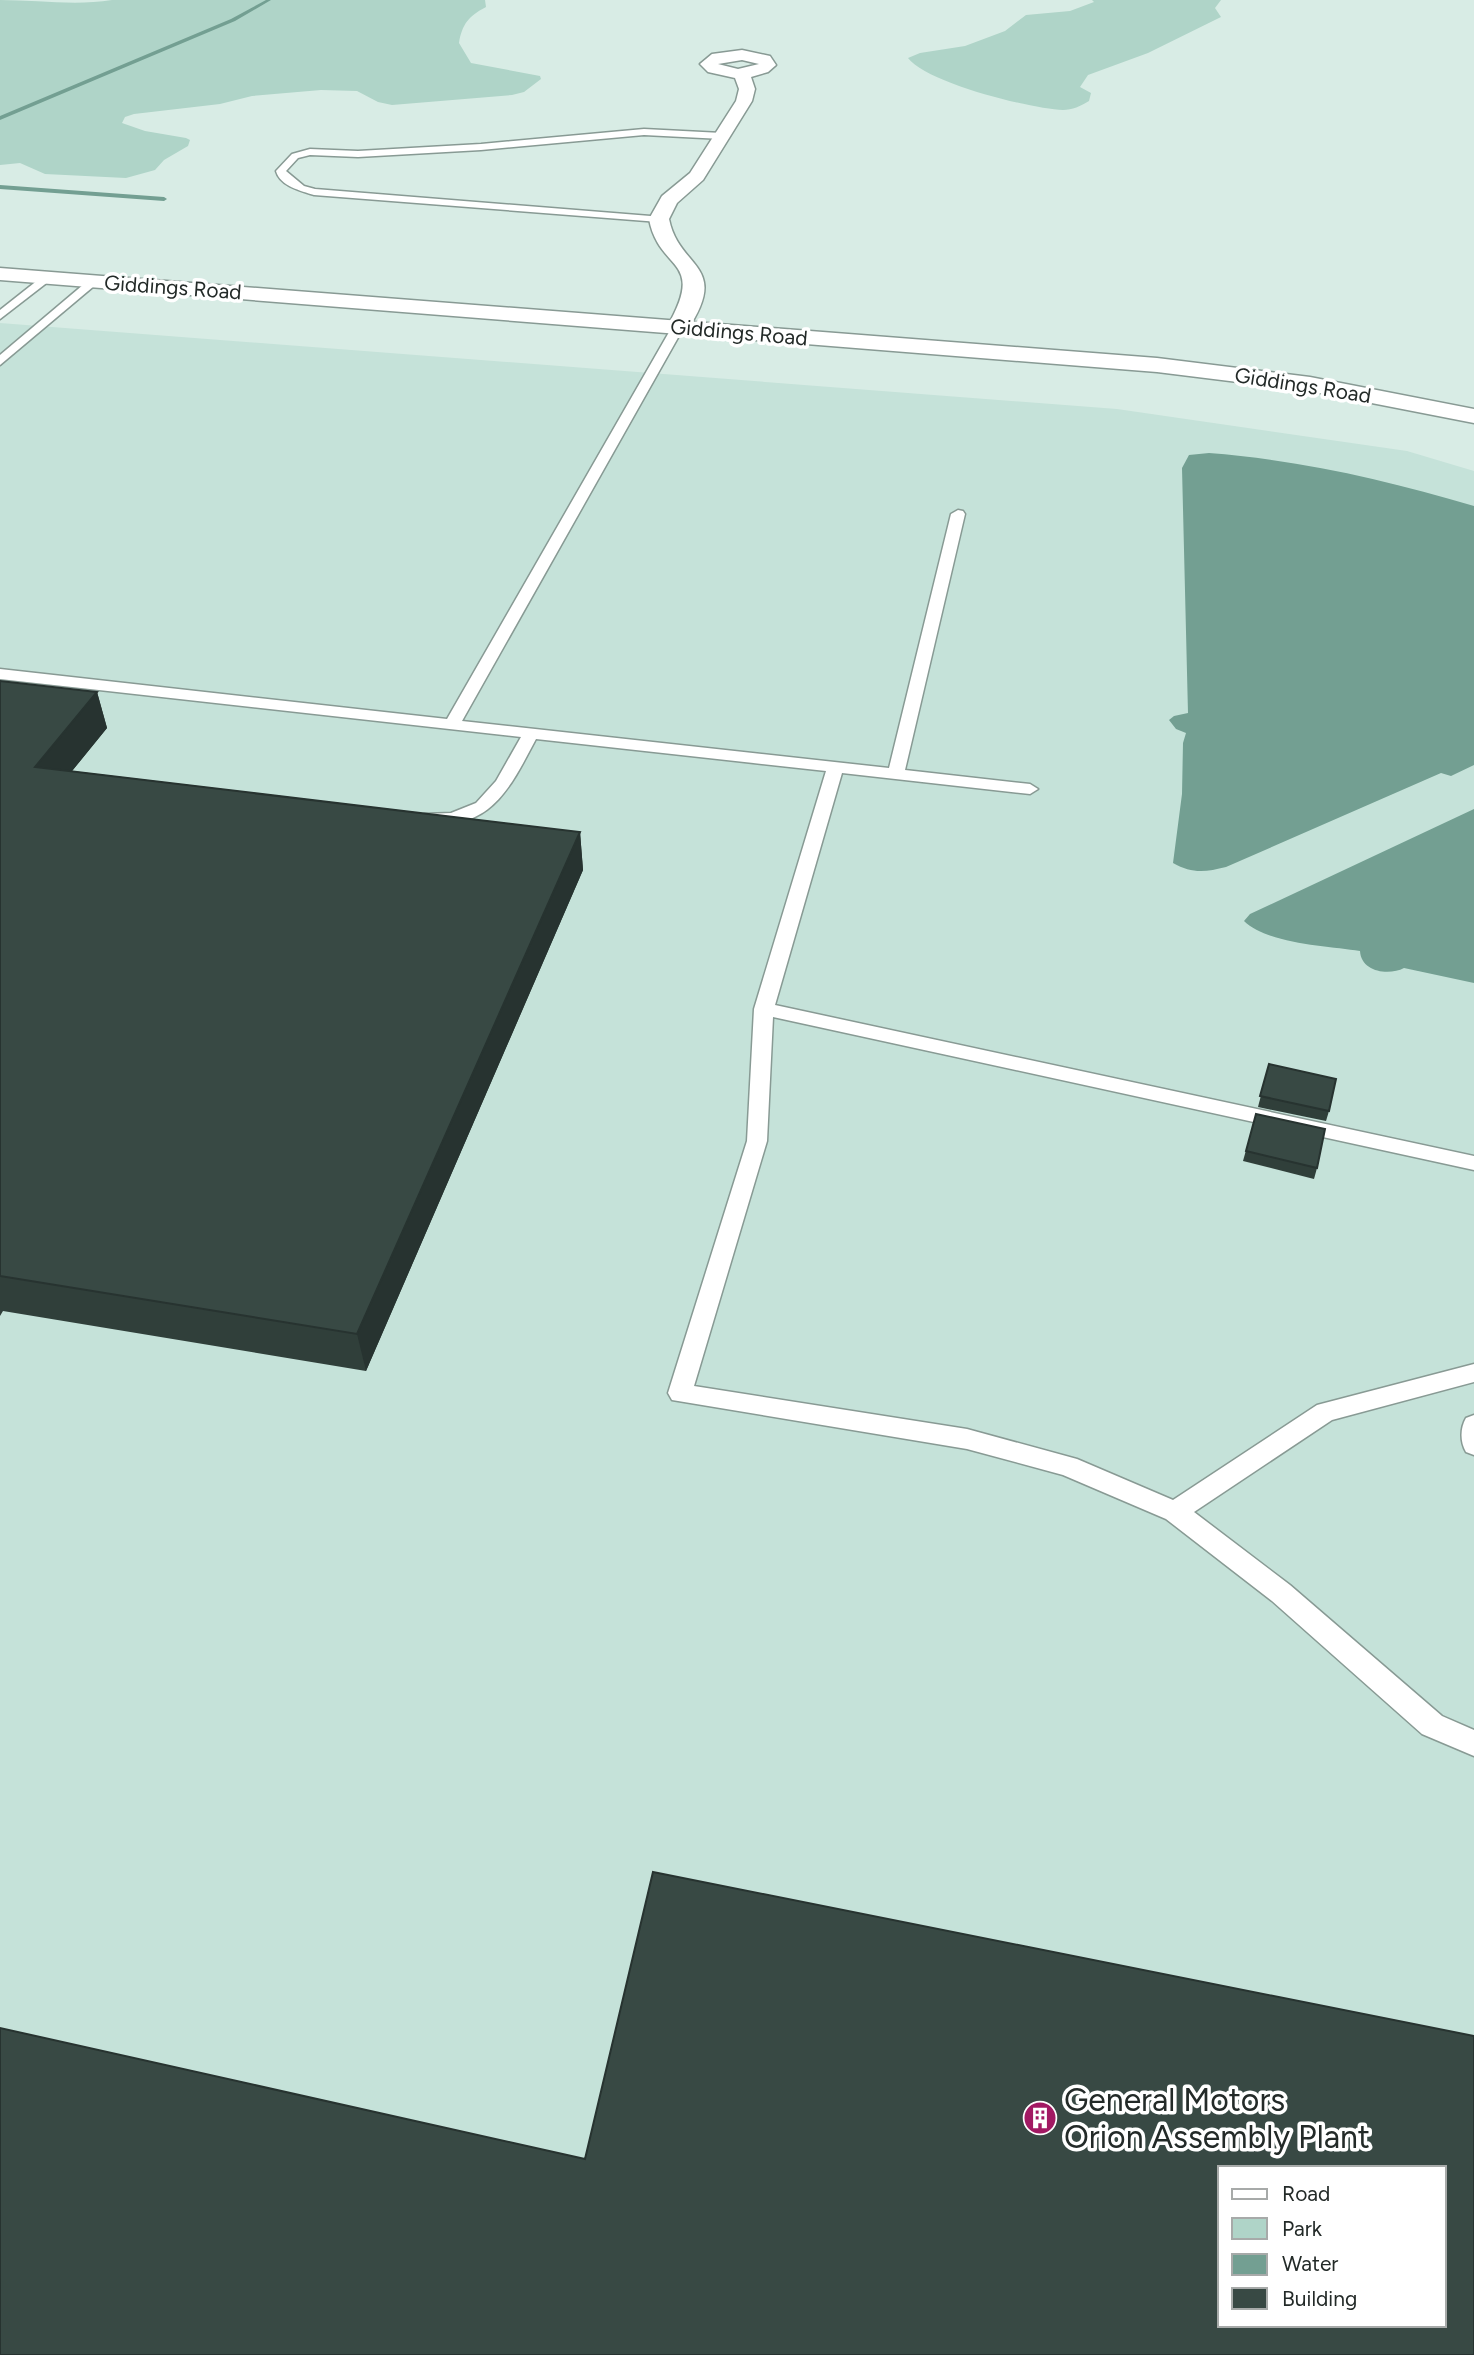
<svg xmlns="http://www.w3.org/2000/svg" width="1474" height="2355" font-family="Figtree,sans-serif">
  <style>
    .built { fill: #c5e2d9; fill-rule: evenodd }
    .green { fill: #afd4c8 }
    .water { fill: #739f92 }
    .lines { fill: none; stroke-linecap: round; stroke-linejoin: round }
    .stream { fill: #739f92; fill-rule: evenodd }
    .lane-casing { stroke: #889a94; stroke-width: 3 }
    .street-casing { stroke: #889a94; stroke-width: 3 }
    .secondary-casing { stroke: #889a94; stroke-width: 3 }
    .lane { fill: #fff; fill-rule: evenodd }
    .street { fill: #fff; fill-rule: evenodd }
    .secondary { fill: #fff; fill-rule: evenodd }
    .wall { fill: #303f3a }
    .shaded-wall { fill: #273330 }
    .building { fill: #384944; stroke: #273330; stroke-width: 2; fill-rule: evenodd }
    .labels { text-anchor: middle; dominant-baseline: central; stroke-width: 7; stroke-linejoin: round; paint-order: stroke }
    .far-street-label { font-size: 21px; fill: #232a28; stroke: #fff }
    .near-poi-label { font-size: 32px; fill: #232a28; stroke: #fff; text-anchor: start }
  </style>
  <rect width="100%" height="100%" fill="#d8ece5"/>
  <path class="built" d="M0,323L1117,409L1407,451L1474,471V2355H0ZM1220,2168H1444V2325H1220Z"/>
  <g class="green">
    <path d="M0,0C38,0 75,6 112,0H485L486,7C469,16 462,24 459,43L471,63L540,76L541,79L524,92L512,95L392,105L378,102L357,91L321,90L252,96L220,104L134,114L125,117L122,123L145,131L186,138L190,140L188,146L164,160L155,170L126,178L45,174L20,163L0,165Z"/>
    <path d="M1092,0H1221L1215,8L1221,17L1148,53L1088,75L1080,87L1091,93L1089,101C1081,106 1072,110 1063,110C1031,109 927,83 908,58L920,53L965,46L1005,31L1026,15L1070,11L1094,2Z"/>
  </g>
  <g class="water">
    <path d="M1209,453C1299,460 1387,480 1474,506V765L1451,776L1441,773L1226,867C1206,872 1192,874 1173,863L1182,794L1183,743L1186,733L1176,729L1169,720L1174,716L1188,713L1182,468L1189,455Z"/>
    <path d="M1474,809V983L1404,968C1389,976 1361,972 1360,951C1327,946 1268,944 1244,921L1250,914Z"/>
  </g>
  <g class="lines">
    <g class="stream">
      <polygon points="266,0 271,0 235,21 0,120 0,116 231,19"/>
      <polygon points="0,185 164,197 167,199 164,201 0,189"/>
    </g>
    <defs>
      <g id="lane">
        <path d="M644,129L722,133L727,136L722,139L644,135L481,150L358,157L310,155L298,158L286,171L304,186L315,189L663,217V221L659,222L314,195C301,191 280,186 276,171L292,154L310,149L358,151L481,144Z"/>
        <polygon points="43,276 53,278 0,319 0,310"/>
        <polygon points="90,279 100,281 0,365 0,355"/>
        <path d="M678,324L684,327L462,721L889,768L951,514L958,510L963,511L965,514L905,770L1030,784L1038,789L1030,794L842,773L775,1005L1474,1156V1170L773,1017L767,1141L694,1386L967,1429L1077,1459L1173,1500L1317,1405L1474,1364V1382L1332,1420L1194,1512L1290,1585L1442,1716L1474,1730V1756L1422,1734L1272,1601L1166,1519L1063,1475L967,1449L672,1400L668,1393L747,1141L754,1009L826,771L536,739C516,776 496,823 447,823C437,823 428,825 421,818L424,814L451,813L476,803L496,781L521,737L0,679V669L447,719L672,327Z"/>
        <path d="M1474,1415V1455L1466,1452C1460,1442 1460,1428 1466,1418Z"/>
      </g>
      <path id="street" d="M742,50L770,56L776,65L768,72L751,77L755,89L752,101L703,180L677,203L669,219C679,270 732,264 686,332H670L667,327C707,257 659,273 649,219L662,196L690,173L736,101L739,89L735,78L708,72L700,64L712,54ZM742,60L759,64L738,69L718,64Z"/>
      <polygon id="secondary" points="0,268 1157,358 1310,377 1474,409 1474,423 1310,391 1157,372 0,280"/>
    </defs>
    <use href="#lane" class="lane-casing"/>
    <use href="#street" class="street-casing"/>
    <use href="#secondary" class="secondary-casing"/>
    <use href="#lane" class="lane"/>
    <use href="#street" class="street"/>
    <use href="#secondary" class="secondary"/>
  </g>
  <g class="wall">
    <polygon points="0,681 97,692 107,728 72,771 580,832 583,870 366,1371 3,1311 0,1316"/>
    <polygon points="1269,1064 1329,1111 1326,1121 1258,1107"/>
    <polygon points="1256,1114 1317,1168 1314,1179 1243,1161"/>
  </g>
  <g class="shaded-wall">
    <polygon points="97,692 107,728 46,803 35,767"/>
    <polygon points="580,832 583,870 366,1371 357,1334"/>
  </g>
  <g class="building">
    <polygon points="0,681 97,692 35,767 580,832 357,1334 0,1276"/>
    <polygon points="1269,1064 1336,1079 1329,1111 1260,1096"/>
    <polygon points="1256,1114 1325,1129 1317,1168 1246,1151"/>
    <path d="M653,1872L1474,2036V2355H0V2028L585,2159ZM1220,2168H1444V2325H1220Z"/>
  </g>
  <defs>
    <symbol id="building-disc" viewBox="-11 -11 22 22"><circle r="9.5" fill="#a21963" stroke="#fff"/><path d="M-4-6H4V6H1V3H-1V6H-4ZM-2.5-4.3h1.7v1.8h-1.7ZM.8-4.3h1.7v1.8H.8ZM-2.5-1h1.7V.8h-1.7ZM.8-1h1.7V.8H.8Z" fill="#fff"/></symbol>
  </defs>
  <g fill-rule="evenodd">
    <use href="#building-disc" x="1021" y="2099" width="38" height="38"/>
  </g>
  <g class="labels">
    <g class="far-street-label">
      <text transform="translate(173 287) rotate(4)">Giddings Road</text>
      <text transform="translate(739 332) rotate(5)">Giddings Road</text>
      <text transform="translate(1303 385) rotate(9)">Giddings Road</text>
    </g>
    <g class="near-poi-label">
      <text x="1064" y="2100">General Motors<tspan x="1064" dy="37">Orion Assembly Plant</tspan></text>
    </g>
  </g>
  <rect x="1218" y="2166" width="228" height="161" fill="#ffffff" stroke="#a7aaa9" stroke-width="2"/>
  <rect x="1232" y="2189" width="35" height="10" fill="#ffffff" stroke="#a7aaa9" stroke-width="2"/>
  <text x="1282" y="2201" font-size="21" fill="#232a28">Road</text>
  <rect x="1232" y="2218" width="35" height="21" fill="#afd4c8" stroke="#a7aaa9" stroke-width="2"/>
  <text x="1282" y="2236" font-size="21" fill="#232a28">Park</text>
  <rect x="1232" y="2254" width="35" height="21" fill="#739f92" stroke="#a7aaa9" stroke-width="2"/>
  <text x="1282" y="2271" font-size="21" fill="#232a28">Water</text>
  <rect x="1232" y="2288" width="35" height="21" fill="#384944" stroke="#a7aaa9" stroke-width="2"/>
  <text x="1282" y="2306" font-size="21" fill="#232a28">Building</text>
</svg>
